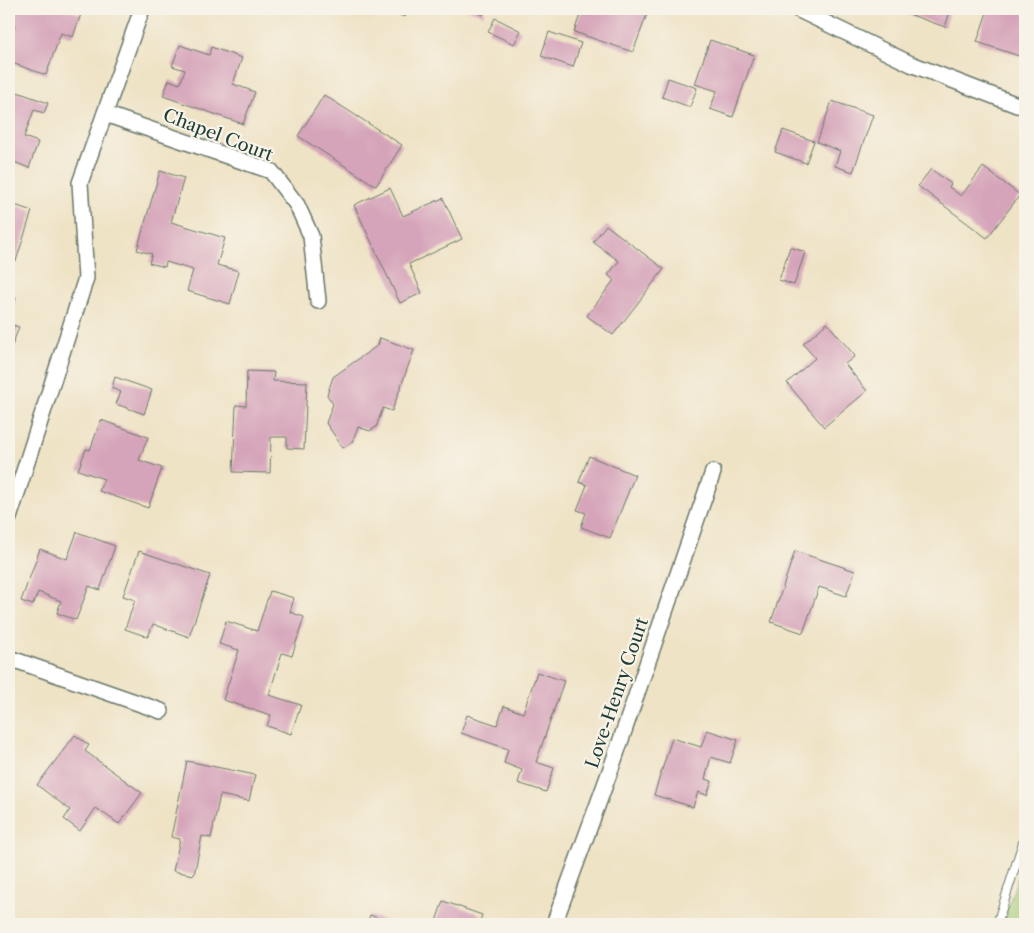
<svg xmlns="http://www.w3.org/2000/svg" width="1034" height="933" font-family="'Libre Caslon Text',serif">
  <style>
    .green { fill: #a3c872; stroke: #618253 }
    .building { fill: #d6a4ba }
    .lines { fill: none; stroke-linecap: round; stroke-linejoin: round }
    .service-casing { stroke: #687767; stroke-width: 10 }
    .minor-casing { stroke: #687767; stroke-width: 18 }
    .service { stroke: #fff; stroke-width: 8 }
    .minor { stroke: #fff; stroke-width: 15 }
    .labels { text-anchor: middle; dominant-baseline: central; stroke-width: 4.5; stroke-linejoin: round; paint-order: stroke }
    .street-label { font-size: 18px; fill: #1f3d34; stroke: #f7f3e8 }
  </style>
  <rect width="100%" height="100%" fill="#f7f3e8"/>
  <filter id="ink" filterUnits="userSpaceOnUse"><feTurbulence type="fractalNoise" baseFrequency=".02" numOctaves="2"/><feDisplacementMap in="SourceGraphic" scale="10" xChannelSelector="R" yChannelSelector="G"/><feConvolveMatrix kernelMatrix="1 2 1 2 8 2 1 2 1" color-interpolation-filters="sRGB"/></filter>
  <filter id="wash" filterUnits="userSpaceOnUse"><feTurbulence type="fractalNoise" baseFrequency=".0096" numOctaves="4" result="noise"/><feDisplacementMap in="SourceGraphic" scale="20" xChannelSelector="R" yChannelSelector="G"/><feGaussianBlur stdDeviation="1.12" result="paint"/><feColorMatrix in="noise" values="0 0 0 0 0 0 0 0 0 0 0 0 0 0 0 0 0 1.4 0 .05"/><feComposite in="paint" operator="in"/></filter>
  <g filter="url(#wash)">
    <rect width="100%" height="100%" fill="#efe3c6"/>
    <polygon class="green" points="1025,856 1025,924 1002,924"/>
    <g id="blocks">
      <g class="building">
        <polygon points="9,9 65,9 81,14 73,37 61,33 46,75 9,62 9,42 15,25 9,23"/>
        <polygon points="380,9 407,9 405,17"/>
        <polygon points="466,9 485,9 483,15"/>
        <polygon points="582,9 649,9 633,52 574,32"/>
        <polygon points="900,9 951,9 945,27 900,11"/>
        <polygon points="988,9 1018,9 1025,11 1025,58 977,42"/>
        <polygon points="495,18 521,31 514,44 488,32"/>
        <polygon points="549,32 581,43 573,67 541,56"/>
        <polygon points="710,40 754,55 733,117 710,109 717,91 695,84"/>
        <polygon points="180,45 209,55 211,47 242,58 233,84 255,92 243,124 163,96 169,80 180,84 185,70 172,66"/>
        <polygon points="668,78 697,88 690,107 662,97"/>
        <polygon points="9,89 48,103 44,113 34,110 24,137 38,142 29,168 9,160"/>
        <polygon points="324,95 402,145 376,186 298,136"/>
        <polygon points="832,101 873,115 853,172 835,166 840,151 817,142"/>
        <polygon points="783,130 814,141 806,163 775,152"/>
        <polygon points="983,167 1020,195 987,238 918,186 931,169 951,184 949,187 961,196"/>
        <polygon points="160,171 184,178 171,222 225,238 217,265 239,271 230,304 187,291 193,270 166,262 165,267 149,263 152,254 137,250"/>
        <polygon points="390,188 403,216 443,198 462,239 409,264 422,293 400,303 354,205"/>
        <polygon points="9,203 32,211 16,261 9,259"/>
        <polygon points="606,225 664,269 613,335 587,316 614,280 608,275 619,261 593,242"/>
        <polygon points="790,247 805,252 794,285 779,280"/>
        <polygon points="9,296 16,298 9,317"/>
        <polygon points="827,323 855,356 845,364 867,391 824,427 787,383 815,358 803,344"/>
        <polygon points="9,324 19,327 9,354"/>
        <polygon points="380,338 414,350 392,411 383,408 376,427 370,431 358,427 352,442 343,448 326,423 333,404 327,395 333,377 378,345"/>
        <polygon points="247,371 274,372 273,381 307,382 304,449 287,448 287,437 271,437 270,473 233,472 236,405 246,406"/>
        <polygon points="115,377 152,390 144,414 116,404 121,392 112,388"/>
        <polygon points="101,420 148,437 139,460 162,468 148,508 99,491 104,479 78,470 86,449 90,450"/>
        <polygon points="589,456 635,475 610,538 581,527 586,513 577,510 587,485 579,482"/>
        <polygon points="77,532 115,546 100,590 89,586 76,620 57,613 61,601 38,592 33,605 21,601 40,549 67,559"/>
        <polygon points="139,551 210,575 189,637 153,624 148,637 125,629 135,600 123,596"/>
        <polygon points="795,551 855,571 846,596 819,587 803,633 771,622"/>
        <polygon points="270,591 294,598 290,612 304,617 292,656 282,653 269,695 301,705 291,734 267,726 271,715 223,700 239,650 219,644 226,621 257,631"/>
        <polygon points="537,672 564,681 536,762 554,768 546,792 518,783 522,770 504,763 508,749 461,733 467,715 497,725 504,706 523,713"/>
        <polygon points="707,730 738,740 730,763 711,757 705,779 712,781 707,795 698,792 693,807 654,795 672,738 701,747"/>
        <polygon points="75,735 89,745 85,751 142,793 119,824 96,808 80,831 64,819 70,810 37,785"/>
        <polygon points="187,761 255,775 249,801 220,795 211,838 202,836 194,875 173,871 180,839 171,837"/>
        <polygon points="443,901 482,915 479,924 435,924"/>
        <polygon points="370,915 391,923 390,924 367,924"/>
      </g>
    </g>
  </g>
  <g filter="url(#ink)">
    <use href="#blocks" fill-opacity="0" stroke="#687767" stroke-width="1"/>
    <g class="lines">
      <defs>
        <polyline id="service" points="997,924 1025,836"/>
        <g id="minor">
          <polyline points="797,9 911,64 1017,105 1025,106"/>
          <polyline points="105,114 271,171 297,205 311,236 318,301"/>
          <polyline points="9,518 86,278 80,183 142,9"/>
          <polyline points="9,658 161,711"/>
          <polyline points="554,924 614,760 713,472"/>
        </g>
      </defs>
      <use href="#service" class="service-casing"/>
      <use href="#minor" class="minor-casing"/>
      <use href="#service" class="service"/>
      <use href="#minor" class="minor"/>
    </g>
  </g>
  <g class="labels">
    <g class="street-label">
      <text transform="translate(218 135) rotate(21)">Chapel Court</text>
      <text transform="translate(617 693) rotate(-71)">Love-Henry Court</text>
    </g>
  </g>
  <rect width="1034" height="933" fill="none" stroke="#f7f3e8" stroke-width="30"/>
</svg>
